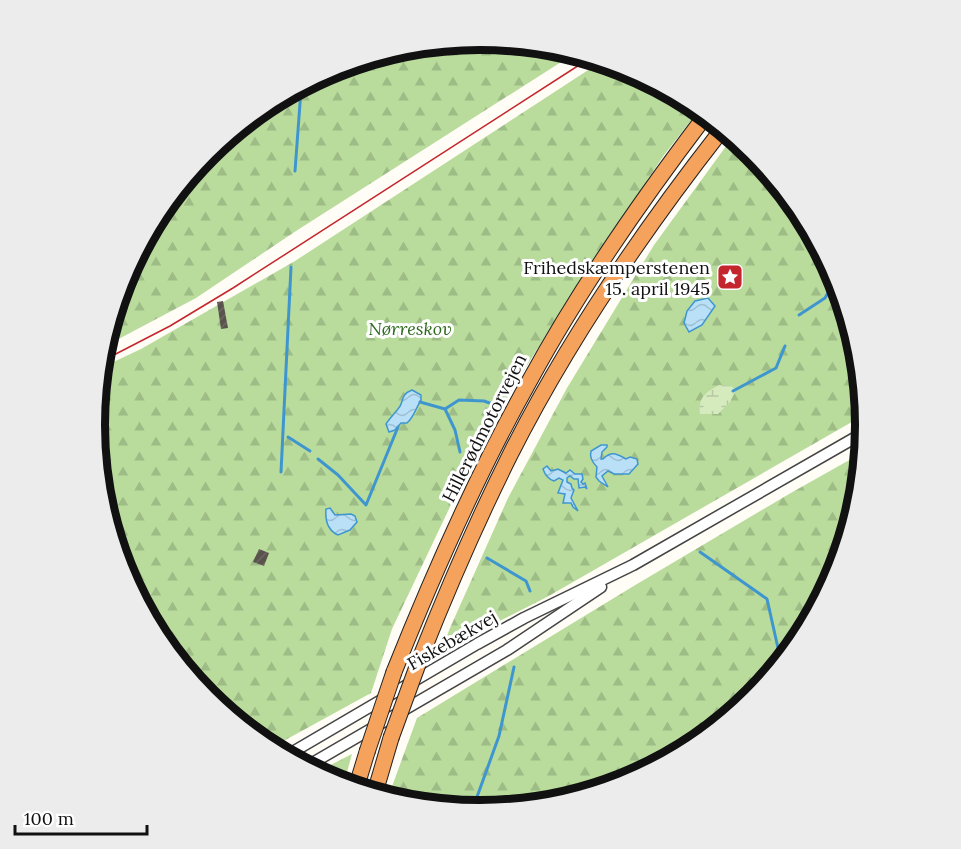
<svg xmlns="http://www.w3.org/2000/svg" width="961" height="849" font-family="Lora,serif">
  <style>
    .forest { fill: url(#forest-firs) }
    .wetland { fill: url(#wetland-marsh) }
    .water { fill: url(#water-waves); stroke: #3f96cf; stroke-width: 1.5 }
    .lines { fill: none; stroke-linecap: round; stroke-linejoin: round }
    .stream { stroke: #3f96cf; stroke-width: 3 }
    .building { fill: url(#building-hatch) }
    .minor-casing { stroke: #444; stroke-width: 13 }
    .highway-casing { stroke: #222; stroke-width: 17 }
    .minor { stroke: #fff; stroke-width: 10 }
    .highway { stroke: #f5a25d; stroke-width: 15 }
    .tram { stroke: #c4262e; stroke-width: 1.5 }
    .highway-bridge-casing { stroke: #222; stroke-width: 17; stroke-linecap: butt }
    .highway-bridge { stroke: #f5a25d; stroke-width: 15 }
    .labels { text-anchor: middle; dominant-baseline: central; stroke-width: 6; stroke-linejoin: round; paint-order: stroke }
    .poi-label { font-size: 18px; fill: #111; stroke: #fff; text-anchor: end }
    .park-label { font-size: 18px; font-style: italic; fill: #2f6b1f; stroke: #fff }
    .street-label { font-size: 18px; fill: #111; stroke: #fff }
    .rim { fill: none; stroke: #111; stroke-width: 8 }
  </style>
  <defs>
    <pattern id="forest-firs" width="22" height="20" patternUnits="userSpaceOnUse" patternTransform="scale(1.5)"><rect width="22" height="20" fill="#b9dc9c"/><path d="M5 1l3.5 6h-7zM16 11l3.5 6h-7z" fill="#9ebc85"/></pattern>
    <pattern id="wetland-marsh" width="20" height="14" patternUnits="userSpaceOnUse" patternTransform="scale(1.5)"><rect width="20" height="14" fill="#d5ebbd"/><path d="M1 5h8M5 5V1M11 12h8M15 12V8" fill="none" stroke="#b6c8a1"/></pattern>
    <pattern id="water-waves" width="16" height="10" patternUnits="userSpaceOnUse" patternTransform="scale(1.5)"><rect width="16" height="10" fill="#b9e0f7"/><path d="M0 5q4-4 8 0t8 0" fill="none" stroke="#9ebfd3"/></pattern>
    <pattern id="building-hatch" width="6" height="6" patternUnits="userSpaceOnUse" patternTransform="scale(1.5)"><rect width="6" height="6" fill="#5a524d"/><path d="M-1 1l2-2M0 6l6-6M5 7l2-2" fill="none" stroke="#6d6662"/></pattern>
  </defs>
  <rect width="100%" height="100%" fill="#fffdf5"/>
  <g class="forest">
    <polygon points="481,39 569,57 296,231 196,298 111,343 124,277 208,152 333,68"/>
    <polygon points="599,63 628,68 696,114 664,155 569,298 485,433 392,629 371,693 278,744 215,702 208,688 202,689 124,572 95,424 107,365 141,349 295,261"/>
    <polygon points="732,138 753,152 837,277 864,415 547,597 450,646 445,641 450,628 508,498 567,388 654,245"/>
    <polygon points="860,454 837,572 753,697 628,781 481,810 390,792 417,718 637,584 789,494"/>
    <polygon points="352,754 344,783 333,781 319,771"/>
  </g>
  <path class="wetland" d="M719,385L731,386L736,390L730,402L718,414H700C698,397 705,393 719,385Z"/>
  <g class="water">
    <polygon points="708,298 715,306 702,325 689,332 684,323 687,311 695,301"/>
    <path d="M412,390L421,395V400C416,408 414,417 407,423H401L395,430L389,432L386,424C390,418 394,414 398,409C405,402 399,395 412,390Z"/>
    <path d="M601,445H607V447L602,452L601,459H603C611,451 616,453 626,459L630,457L637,459L638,464L629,474H614L608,471L602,476L608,487L599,481L596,477L597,467C593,463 589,458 591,451Z"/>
    <path d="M547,466L551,471L558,469L566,473L570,470L575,474H582L583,479L581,482L583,484L585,483L587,489L585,487L579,488L578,479H574L570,476L567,478V482L571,484L572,488L574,490L571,498L578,511L573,507L571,503H563L565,494L558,493L563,480L559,478L554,481C548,479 545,475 543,469Z"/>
    <path d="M330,508L335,515L351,514L355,516L357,522L350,530L338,535C327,530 325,520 326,509Z"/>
  </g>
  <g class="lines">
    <g class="stream">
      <polyline points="295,171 301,90"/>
      <polyline points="799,315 825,298 837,277"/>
      <polyline points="733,391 776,368 785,346"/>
      <polyline points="420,402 445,409 455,430 460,452"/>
      <polyline points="445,409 459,400 484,401 495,405"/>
      <polyline points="288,437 310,451"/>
      <polyline points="318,459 338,475 366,505 398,427"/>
      <polyline points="281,472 291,267"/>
      <polyline points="700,552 767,599 780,657"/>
      <polyline points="487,558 526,581 530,591"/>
      <polyline points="473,808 499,736 514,667"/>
    </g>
  </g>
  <g class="building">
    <polygon points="223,301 228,328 221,329 217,302"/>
    <polygon points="259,549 269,553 264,566 253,562"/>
  </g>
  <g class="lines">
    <defs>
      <g id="minor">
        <polyline points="291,753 477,644 524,618 633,565 865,432"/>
        <polyline points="309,765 507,650 601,587"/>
      </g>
      <g id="highway">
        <path d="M421,656C448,588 477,521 510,455C568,340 642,232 721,131"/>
        <path d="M394,672C434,572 477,474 530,380C580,288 640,202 703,119"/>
        <polyline points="357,785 367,752"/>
        <polyline points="376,789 391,738"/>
      </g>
    </defs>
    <use href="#minor" class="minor-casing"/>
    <use href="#highway" class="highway-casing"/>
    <use href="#minor" class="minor"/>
    <use href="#highway" class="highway"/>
    <polyline class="tram" points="108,358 170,326 233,288 587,60"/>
    <defs>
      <g id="highway-bridge">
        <polyline points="391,738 421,656"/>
        <polyline points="367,752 394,672"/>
      </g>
    </defs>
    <use href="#highway-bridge" class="highway-bridge-casing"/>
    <use href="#highway-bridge" class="highway-bridge"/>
  </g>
  <defs>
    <symbol id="sight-square" viewBox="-11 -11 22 22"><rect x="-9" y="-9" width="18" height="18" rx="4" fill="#c4262e" stroke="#fff"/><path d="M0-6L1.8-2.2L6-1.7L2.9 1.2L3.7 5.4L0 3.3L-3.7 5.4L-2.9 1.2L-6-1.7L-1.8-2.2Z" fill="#fff"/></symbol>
  </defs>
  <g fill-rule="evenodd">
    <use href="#sight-square" x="715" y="262" width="30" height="30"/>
  </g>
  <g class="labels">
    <g class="poi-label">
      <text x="710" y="267">Frihedskæmperstenen<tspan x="710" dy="21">15. april 1945</tspan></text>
    </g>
    <g class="park-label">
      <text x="410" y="328">Nørreskov</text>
    </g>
    <g class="street-label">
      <text transform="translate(484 428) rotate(-63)">Hillerødmotorvejen</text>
      <text transform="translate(452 640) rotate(-30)">Fiskebækvej</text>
    </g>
  </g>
  <path d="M0 0H961V849H0ZM105 425a375 375 0 1 1 750 0a375 375 0 1 1-750 0Z" fill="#ececec" fill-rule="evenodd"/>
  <path class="rim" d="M105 425a375 375 0 1 1 750 0a375 375 0 1 1-750 0Z"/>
  <path d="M15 825v9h132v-9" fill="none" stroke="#111111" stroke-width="3"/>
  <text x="24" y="825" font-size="18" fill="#111111" stroke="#ffffff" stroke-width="4.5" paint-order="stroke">100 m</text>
</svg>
